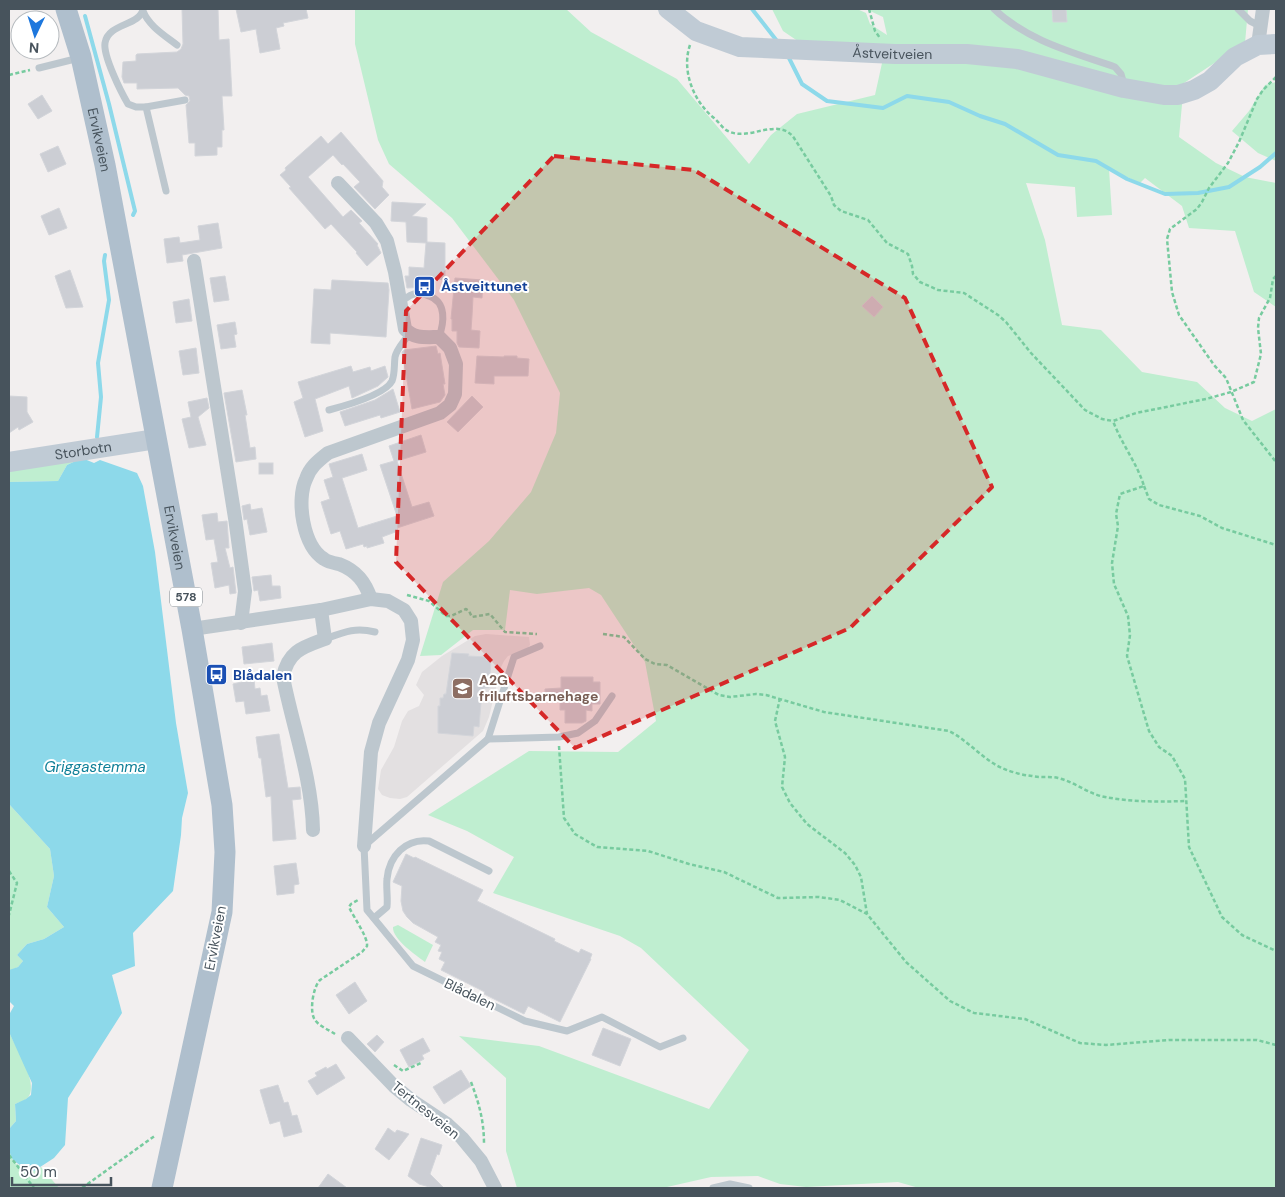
<svg xmlns="http://www.w3.org/2000/svg" width="1285" height="1197" font-family="'DM Sans',sans-serif">
  <style>
    .education { fill: #e3e0e1 }
    .green { fill: #bfeed0 }
    .water { fill: #8dd9ea }
    .lines { fill: none; stroke-linecap: round; stroke-linejoin: round }
    .stream { stroke: #8dd9ea; stroke-width: 4 }
    .building { fill: #ccced4; stroke: #d3d5da }
    .path { stroke: #77cb9f; stroke-width: 2.5; stroke-dasharray: 4 2.5; stroke-linecap: butt }
    .lane { stroke: #bdc7ce; stroke-width: 7 }
    .street { stroke: #bdc7ce; stroke-width: 14 }
    .secondary { stroke: #c0cbd5; stroke-width: 20 }
    .primary { stroke: #afbfcd; stroke-width: 21 }
    .marked { fill: #d62828; fill-opacity: 0.2; stroke: #d62828; stroke-width: 4; stroke-dasharray: 10 6; stroke-linejoin: round }
    .labels { text-anchor: middle; dominant-baseline: central; stroke-width: 4; stroke-linejoin: round; paint-order: stroke }
    .shield { fill: #fff; stroke: #7e878d; stroke-width: 1 }
    .shield-label { font-size: 12px; font-weight: bold; fill: #47535c }
    .street-label { font-size: 14px; fill: #47535c; stroke: #fff }
    .transit-label { font-size: 14px; font-weight: bold; fill: #164399; stroke: #fff; text-anchor: start }
    .education-label { font-size: 14px; font-weight: bold; fill: #785e54; stroke: #fff; text-anchor: start }
    .water-label { font-size: 15px; font-style: italic; fill: #108098; stroke: #fff }
  </style>
  <rect width="100%" height="100%" fill="#f2efef"/>
  <polygon class="education" points="486,634 529,637 530,645 526,650 508,656 504,661 501,667 489,717 483,731 407,797 400,799 390,798 382,795 378,789 381,770 394,747 402,721 408,711 419,706 424,695 416,685 422,672 442,656 475,636"/>
  <g class="green">
    <polygon points="355,9 566,9 591,32 677,79 749,164 771,135 797,114 875,95 884,54 808,48 783,31 772,9 857,9 866,13 870,24 887,35 883,17 866,9 1248,9 1245,43 1184,83 1179,137 1216,163 1245,177 1276,183 1276,307 1254,292 1235,231 1189,228 1182,206 1145,178 1140,183 1109,169 1112,215 1077,217 1075,187 1026,183 1045,240 1062,325 1101,330 1142,372 1197,382 1225,408 1252,421 1276,409 1276,1188 919,1188 898,1182 806,1187 780,1184 758,1176 711,1177 667,1187 517,1188 506,1151 506,1078 459,1036 539,1046 709,1109 749,1050 641,948 620,936 493,893 514,857 467,831 428,815 529,751 618,752 656,721 645,662 601,595 589,588 537,594 510,590 505,630 473,630 441,655 420,656 443,582 489,541 531,492 556,433 560,393 514,300 452,218 389,164 378,140 355,44"/>
    <polygon points="1276,82 1276,161 1258,153 1232,131 1249,111 1265,85"/>
    <polygon points="82,458 67,465 58,481 9,482 9,468"/>
    <polygon points="9,804 50,849 54,876 47,907 64,927 44,939 27,944 17,955 23,961 18,967 9,971"/>
    <path d="M398,925L433,945L425,962C416,955 392,939 393,927Z"/>
    <path d="M9,1032C15,1046 38,1082 29,1096C26,1101 20,1102 15,1104L16,1121L9,1129Z"/>
    <polygon points="9,1152 16,1164 34,1171 41,1167 59,1188 9,1188"/>
  </g>
  <path class="water" d="M82,458L94,463L100,460L137,473L143,486L155,552L176,723L188,793L182,818L181,835L173,891L133,933L135,966L112,975L122,1013L68,1098L65,1145L54,1158L34,1171C7,1161 9,1157 9,1129L16,1121L15,1104L26,1099L31,1095L32,1083L9,1032L10,1013L14,1006L9,1001V970L18,967L23,961L17,955L27,944L44,939L64,927L47,907L54,876L50,849L9,804V482L58,481L67,465Z"/>
  <g class="lines">
    <g class="stream">
      <polyline points="752,9 777,41"/>
      <polyline points="85,16 109,104 135,211 133,215"/>
      <polyline points="788,56 802,84 827,101 883,108 907,96 949,102 980,116 1005,124 1058,155 1096,161 1127,179 1165,194 1198,193 1229,187 1260,167 1276,153"/>
      <polyline points="97,437 101,397 98,363 109,300 104,261 105,255"/>
    </g>
  </g>
  <g class="building">
    <polygon points="182,9 218,9 219,40 229,39 232,96 222,96 224,130 222,130 222,147 217,147 217,155 195,156 195,143 189,143 186,105 190,101 189,96 185,95 178,88 137,89 137,83 124,83 122,77 123,62 136,61 136,55 137,54 177,52 181,49 183,44"/>
    <polygon points="236,9 306,9 308,18 283,23 284,26 276,28 280,49 260,53 256,29 241,32"/>
    <polygon points="1052,9 1066,9 1067,22 1053,22"/>
    <polygon points="42,95 52,111 38,119 28,104"/>
    <polygon points="341,132 383,181 382,187 389,195 375,209 354,187 360,182 343,164 342,165 333,155 308,177 343,217 351,210 362,221 359,223 378,244 377,245 381,253 367,266 356,253 357,252 331,224 325,229 289,188 291,187 280,175 286,170 285,168 321,136 328,144"/>
    <polygon points="58,146 66,164 48,172 40,154"/>
    <polygon points="392,202 426,204 412,216 427,218 427,242 445,243 445,280 427,278 427,287 407,288 405,276 409,276 409,267 424,268 426,243 407,242 406,222 391,221"/>
    <polygon points="59,208 67,228 49,235 41,216"/>
    <polygon points="218,223 222,248 182,255 183,261 167,263 164,239 179,237 180,243 200,240 198,226"/>
    <polygon points="70,270 83,307 66,308 58,285 55,276"/>
    <polygon points="225,276 229,300 214,302 210,278"/>
    <polygon points="455,278 483,280 482,298 473,297 472,316 471,330 480,331 479,348 459,347 457,343 457,331 452,331 452,319 451,319"/>
    <polygon points="332,280 388,283 389,290 386,337 330,333 330,344 311,343 314,289 331,290"/>
    <polygon points="872,296 883,307 874,317 862,306"/>
    <polygon points="189,299 192,321 176,323 173,302"/>
    <polygon points="235,322 237,334 234,335 236,347 221,349 217,325"/>
    <polygon points="436,346 438,354 440,353 445,384 443,384 445,395 440,402 412,409 402,352 404,350"/>
    <polygon points="196,348 199,373 183,375 179,351"/>
    <polygon points="477,356 504,357 504,356 517,356 517,358 529,359 528,376 494,376 494,384 475,383"/>
    <polygon points="351,366 353,372 370,367 371,371 385,366 388,377 378,386 352,398 349,386 315,399 323,431 305,437 294,402 303,398 298,382"/>
    <polygon points="393,389 400,412 381,418 380,415 345,426 340,412 375,400"/>
    <polygon points="242,390 247,415 245,415 250,448 255,447 256,459 236,462 224,393"/>
    <polygon points="9,396 27,397 27,412 33,422 19,430 18,427 9,433"/>
    <polygon points="472,396 483,407 458,432 447,422"/>
    <polygon points="207,398 209,408 198,417 206,445 189,448 182,419 191,417 188,402"/>
    <polygon points="421,435 426,452 397,461 412,507 429,502 434,516 397,528 398,531 382,537 384,543 367,548 367,546 364,547 363,544 346,549 340,531 331,534 321,502 330,499 324,480 333,477 329,464 362,454 367,470 342,478 358,528 397,516 380,465 394,461 389,446"/>
    <rect x="259" y="463" width="14" height="11"/>
    <polygon points="250,504 251,510 262,508 267,532 250,535 247,519 244,520 242,506"/>
    <polygon points="217,513 218,522 227,521 229,548 225,548 230,568 233,567 236,593 230,594 229,585 215,588 211,563 218,562 214,539 206,540 202,515"/>
    <polygon points="271,575 272,586 280,586 281,598 260,601 258,590 254,591 252,577"/>
    <polygon points="272,643 274,661 244,664 242,647"/>
    <polygon points="452,653 469,654 468,656 486,657 486,660 491,660 489,688 484,688 481,702 479,727 474,726 473,736 438,733 438,706 440,706 440,698 443,698 444,694 446,694"/>
    <polygon points="561,677 593,677 593,682 600,682 600,704 592,704 592,711 586,710 586,721 582,723 565,723 565,710 560,710 560,699 545,699 545,689 561,688"/>
    <polygon points="254,679 255,689 260,688 261,696 267,695 270,711 246,714 244,701 236,702 233,684"/>
    <polygon points="279,734 288,788 300,787 301,799 292,800 296,839 273,841 271,796 266,797 261,758 259,758 256,737"/>
    <polygon points="406,854 414,858 415,857 483,890 477,901 555,939 554,941 579,953 581,949 592,954 590,959 591,959 560,1022 528,1006 524,1014 484,994 485,992 441,970 445,962 439,959 442,952 438,951 441,945 435,942 438,937 413,923 407,917 403,911 401,901 402,886 393,882"/>
    <polygon points="296,863 299,884 294,885 294,893 277,895 274,866"/>
    <polygon points="355,982 367,1001 349,1014 336,995"/>
    <polygon points="603,1028 631,1039 620,1066 592,1055"/>
    <polygon points="377,1035 384,1042 375,1052 367,1044"/>
    <polygon points="423,1038 430,1051 422,1055 424,1059 409,1067 400,1050"/>
    <polygon points="336,1064 345,1078 317,1095 308,1081 317,1076 315,1073 326,1067 327,1069"/>
    <polygon points="461,1070 471,1086 444,1104 433,1087"/>
    <polygon points="278,1085 284,1103 288,1102 292,1116 297,1115 302,1132 284,1137 280,1121 270,1124 260,1090"/>
    <polygon points="388,1128 395,1133 397,1130 409,1134 389,1160 375,1149"/>
    <polygon points="421,1138 442,1145 439,1155 437,1154 430,1174 444,1188 433,1188 419,1184 408,1176"/>
    <polygon points="328,1174 347,1188 318,1188"/>
  </g>
  <g class="lines">
    <g class="path">
      <polyline points="869,9 875,31 880,38"/>
      <path d="M690,45C681,71 694,102 714,118C719,122 723,129 728,131C749,142 778,116 794,138L831,196L834,205L841,211L868,220L887,243L908,254L912,266L913,274L920,282L938,290L964,293L998,315L1006,322L1031,353L1085,410L1102,419L1113,421"/>
      <polyline points="9,75 30,70"/>
      <polyline points="1276,77 1263,90 1257,99 1239,142 1228,163 1209,188 1202,202 1197,209 1170,229 1167,239 1172,292 1179,315 1214,365 1226,378 1243,420 1276,462"/>
      <path d="M1276,276L1273,279L1270,298L1259,318L1258,328L1261,354L1254,382L1231,392L1206,399L1136,413L1113,421C1122,445 1137,463 1144,486L1120,494L1116,514L1118,526L1112,563L1114,584L1128,616L1130,635L1127,656L1149,731L1159,747L1172,756L1185,779L1189,847L1222,917L1242,935L1276,951"/>
      <polyline points="1144,486 1149,499 1159,505 1200,516 1222,528 1276,545"/>
      <polyline points="407,595 429,601 446,616 451,616 466,609 469,611 472,617 490,614 505,632 537,634"/>
      <path d="M603,634L624,637L645,659L655,664L667,665L719,695L730,697L756,694L766,695L824,712L949,731C969,741 982,759 1002,768C1011,772 1022,775 1032,776C1041,778 1050,776 1058,778C1075,782 1088,794 1105,797C1131,802 1159,802 1185,801"/>
      <polyline points="780,698 775,721 785,757 782,787 790,803 807,824 845,853 855,865 861,877 867,914"/>
      <polyline points="559,746 564,818 575,834 597,847 648,851 689,864 724,872 778,898 819,897 840,900 867,914 906,962 950,1001 974,1013 1025,1019 1080,1043 1106,1045 1169,1040 1257,1040 1276,1045"/>
      <polyline points="9,871 17,883 9,915"/>
      <path d="M335,1034C329,1030 319,1026 315,1020C309,1012 313,987 320,980L362,952L367,946C368,937 354,918 349,907L351,904L358,900"/>
      <polyline points="394,1065 403,1071 421,1063"/>
      <path d="M471,1082C479,1103 484,1121 484,1144"/>
      <polyline points="9,1155 34,1188"/>
      <polyline points="82,1188 156,1135"/>
    </g>
    <g class="lane">
      <path d="M143,9C140,26 108,23 105,43C103,56 121,92 128,104L136,107H146L166,191"/>
      <path d="M994,9C1028,41 1072,52 1115,67L1121,74L1124,85"/>
      <polyline points="1238,9 1250,21 1260,26"/>
      <path d="M143,11C149,26 164,35 177,45"/>
      <polyline points="39,68 79,58"/>
      <polyline points="146,107 185,100"/>
      <path d="M400,302C404,300 409,295 414,294C418,293 425,294 429,296C447,302 444,323 439,337"/>
      <path d="M329,410C344,406 385,395 392,381C395,374 394,365 395,357C397,348 404,342 409,334"/>
      <path d="M325,639C344,632 355,627 375,632"/>
      <polyline points="540,646 514,657 488,739 364,846 367,910 413,966 525,1021 567,1031 602,1017 660,1047 683,1038"/>
      <polyline points="488,739 559,737 578,733 595,721 612,696"/>
      <path d="M374,918L387,907C388,897 386,888 387,879C389,856 406,838 429,841L489,871"/>
      <polyline points="713,1188 730,1184 749,1188"/>
    </g>
    <g class="street">
      <polyline points="1258,45 1263,9"/>
      <path d="M338,183L376,223L387,241L395,272L405,329C414,339 426,337 439,337L450,348L456,364L455,394L450,405L440,413L328,453C318,461 310,467 306,479C296,500 303,546 324,559C328,562 334,563 339,564C357,571 365,582 371,599"/>
      <polyline points="194,261 235,518 245,591 241,623"/>
      <polyline points="192,629 321,610 371,599 388,601 404,610 411,621 413,640 408,660 379,723 371,752 364,846"/>
      <path d="M313,830C312,778 293,728 283,677C288,651 303,647 325,639L321,610"/>
      <polyline points="348,1038 394,1086 411,1100 447,1124 462,1138 481,1161 495,1188"/>
    </g>
    <g class="secondary">
      <path id="s1" d="M668,9L696,31L740,47L895,54H967L1017,59L1124,88L1164,95H1178L1194,90L1210,81L1235,57L1258,45L1276,44"/>
      <path id="s2" d="M9,462L156,439"/>
    </g>
    <path class="primary" id="s3" d="M66,9L81,57L105,165L192,629L222,805L225,852L222,912L162,1188"/>
  </g>
  <path class="marked" d="M554,156L694,170L905,298L992,487L850,628L575,748L396,562L406,311Z"/>
  <defs>
    <symbol id="bus-square" viewBox="-11 -11 22 22"><rect x="-9" y="-9" width="18" height="18" rx="4" fill="#1a4fb4" stroke="#fff"/><path d="M-5-6H5V4H4V6H2V4H-2V6H-4V4H-5ZM-3.5-4V0h7V-4ZM-3.5 1.2v1.5H-2V1.2ZM2 1.2v1.5H3.5V1.2Z" fill="#fff"/></symbol>
    <symbol id="school-square" viewBox="-11 -11 22 22"><rect x="-9" y="-9" width="18" height="18" rx="4" fill="#8d6e63" stroke="#fff"/><path d="M0-5L7-2L0 1L-7-2ZM-4 1L0 2.5L4 1V4Q0 6-4 4Z" fill="#fff"/></symbol>
  </defs>
  <g fill-rule="evenodd">
    <use href="#bus-square" x="412" y="274" width="25" height="25"/>
    <use href="#bus-square" x="204" y="662" width="25" height="25"/>
    <use href="#school-square" x="450" y="676" width="25" height="25"/>
  </g>
  <g class="labels">
    <rect class="shield" x="170" y="587.5" width="32" height="19" rx="4"/>
    <g class="shield-label">
      <text x="186" y="597">578</text>
    </g>
    <g class="street-label">
      <text stroke="none"><textPath href="#s1" startOffset="235">Åstveitveien</textPath></text>
      <text stroke="none"><textPath href="#s3" startOffset="135">Ervikveien</textPath></text>
      <text stroke="none"><textPath href="#s2" startOffset="75">Storbotn</textPath></text>
      <text stroke="none"><textPath href="#s3" startOffset="540">Ervikveien</textPath></text>
      <text transform="translate(215 938) rotate(-79)">Ervikveien</text>
      <text transform="translate(470 994) rotate(26)">Blådalen</text>
      <text transform="translate(426 1110) rotate(39)">Tertnesveien</text>
    </g>
    <g class="transit-label">
      <text x="441" y="286">Åstveittunet</text>
      <text x="233" y="675">Blådalen</text>
    </g>
    <g class="education-label">
      <text x="479" y="680">A2G<tspan x="479" dy="16">friluftsbarnehage</tspan></text>
    </g>
    <g class="water-label">
      <text x="95" y="767">Griggastemma</text>
    </g>
  </g>
  <rect width="1285" height="1197" fill="none" stroke="#47535c" stroke-width="20"/>
  <g transform="translate(35 35) rotate(184)"><circle r="24" fill="#ffffff" stroke="#b5babe"/>
  <path d="M0-4L9 19L0 12L-9 19Z" fill="#1d77dd"/>
  <text y="-8" font-size="14" font-weight="bold" text-anchor="middle" fill="#47535c">N</text>
  </g>
  <path d="M12 1177v8h99v-8" fill="none" stroke="#47535c" stroke-width="2.5"/>
  <text x="20" y="1177" font-size="15" fill="#47535c" stroke="#ffffff" stroke-width="4" paint-order="stroke">50 m</text>
</svg>
